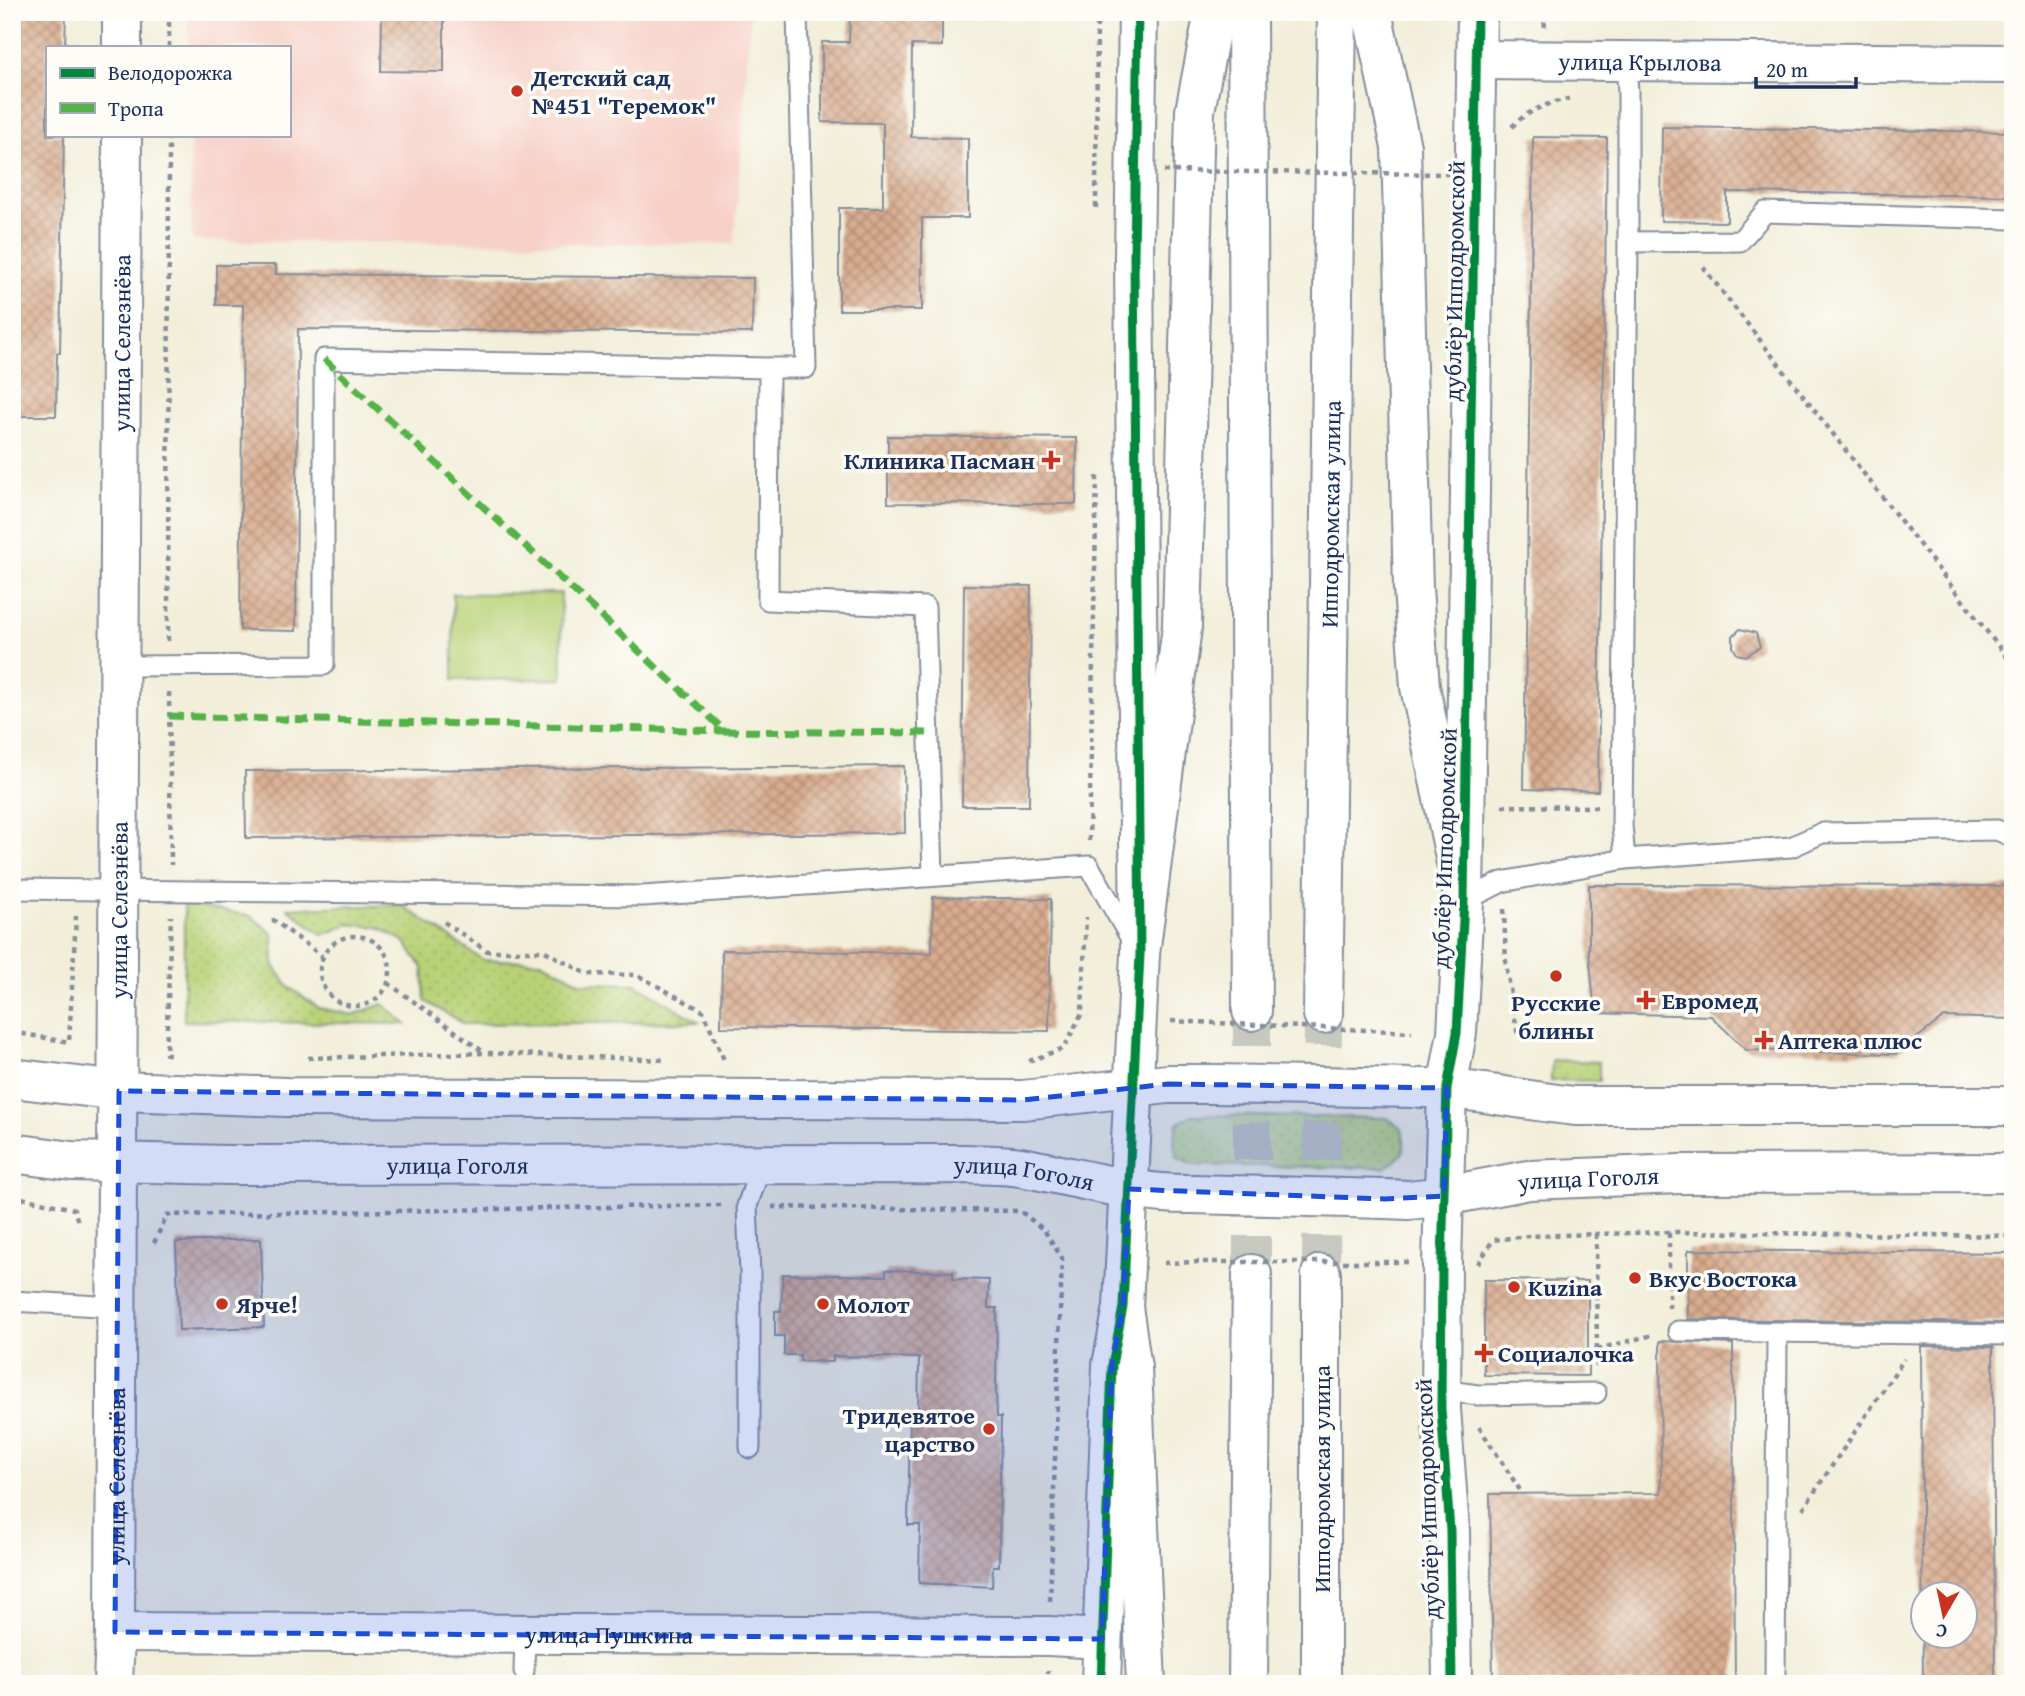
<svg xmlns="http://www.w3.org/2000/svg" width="2025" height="1696" font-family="'Gentium Book Plus',serif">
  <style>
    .built { fill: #f7d1c8 }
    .grass { fill: url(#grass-dots); stroke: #6a806a; stroke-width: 2 }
    .park { fill: #b8d176; stroke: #6a806a; stroke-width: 2 }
    .building { fill: url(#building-cross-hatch); fill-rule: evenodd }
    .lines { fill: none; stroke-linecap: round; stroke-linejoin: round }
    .highway-tunnel { stroke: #c7c8c0; stroke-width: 38; stroke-dasharray: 38 19; stroke-linecap: butt }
    .lane-casing { stroke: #868e9c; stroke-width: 23 }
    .street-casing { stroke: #868e9c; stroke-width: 42 }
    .secondary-casing { stroke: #868e9c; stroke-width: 42 }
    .highway-casing { stroke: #868e9c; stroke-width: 42 }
    .path { stroke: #868e9c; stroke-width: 4.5; stroke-dasharray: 5 5; stroke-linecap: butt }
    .lane { stroke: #fff; stroke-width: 19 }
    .street { stroke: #fff; stroke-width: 38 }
    .secondary { stroke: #fff; stroke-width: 38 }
    .highway { stroke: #fff; stroke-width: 38 }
    .secondary-bridge-casing { stroke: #868e9c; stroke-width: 42; stroke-linecap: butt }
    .path-bridge { stroke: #868e9c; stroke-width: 4.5; stroke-dasharray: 5 5; stroke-linecap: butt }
    .secondary-bridge { stroke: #fff; stroke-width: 38 }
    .quiet { stroke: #55b248; stroke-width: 7; stroke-dasharray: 14 7; stroke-linecap: butt }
    .cycleway-casing { stroke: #fdfcf7; stroke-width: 13 }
    .cycleway { stroke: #00873e; stroke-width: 9 }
    .marked { fill: #1d4ed8; fill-opacity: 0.2; stroke: #1d4ed8; stroke-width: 5; stroke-dasharray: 14 9; stroke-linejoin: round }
    .poi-dot { fill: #c8321e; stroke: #fdfcf7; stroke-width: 2.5 }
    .labels { text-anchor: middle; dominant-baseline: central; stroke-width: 7; stroke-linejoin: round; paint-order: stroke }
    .street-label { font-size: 24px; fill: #1b2f5e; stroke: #fdfcf7 }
    .poi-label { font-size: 24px; font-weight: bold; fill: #1b2f5e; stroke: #fdfcf7; text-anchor: start }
  </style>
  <defs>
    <pattern id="grass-dots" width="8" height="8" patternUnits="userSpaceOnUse" patternTransform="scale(1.75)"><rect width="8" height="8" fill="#b8d176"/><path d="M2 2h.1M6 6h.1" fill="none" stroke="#9eb468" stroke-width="1.8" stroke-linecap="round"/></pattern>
    <pattern id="building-cross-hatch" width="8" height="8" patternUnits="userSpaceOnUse" patternTransform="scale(1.75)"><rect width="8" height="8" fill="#d9ac8e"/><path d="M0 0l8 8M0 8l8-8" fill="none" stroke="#af8c77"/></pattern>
  </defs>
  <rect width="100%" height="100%" fill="#fdfcf7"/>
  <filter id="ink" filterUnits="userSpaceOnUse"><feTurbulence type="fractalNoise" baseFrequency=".0143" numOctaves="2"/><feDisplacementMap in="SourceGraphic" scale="14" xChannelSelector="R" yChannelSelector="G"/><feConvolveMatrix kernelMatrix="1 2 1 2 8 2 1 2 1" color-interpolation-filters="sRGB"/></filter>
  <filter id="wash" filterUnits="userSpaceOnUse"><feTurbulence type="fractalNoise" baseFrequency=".00686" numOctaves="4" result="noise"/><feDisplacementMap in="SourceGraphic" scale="28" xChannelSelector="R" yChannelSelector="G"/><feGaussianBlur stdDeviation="1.57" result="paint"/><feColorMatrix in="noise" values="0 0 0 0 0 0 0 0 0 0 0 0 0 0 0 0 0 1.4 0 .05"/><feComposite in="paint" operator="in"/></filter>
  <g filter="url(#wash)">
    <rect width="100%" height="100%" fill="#f2eed9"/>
    <polygon class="built" points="188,12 751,12 734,244 192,241 190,135 289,135 289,47 189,47"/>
    <g class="grass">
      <polygon points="184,904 251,916 273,934 274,966 289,987 319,1008 353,1015 383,1004 406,1024 184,1021"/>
      <polygon points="402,905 483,960 541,961 582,983 636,984 699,1022 464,1024 425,1001 423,968 404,941 378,927 349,924 323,935 287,908"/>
      <polygon points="1552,1060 1599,1062 1599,1081 1551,1080"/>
      <path d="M1192,1115L1387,1118L1402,1128C1407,1151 1405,1156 1384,1168L1192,1165L1176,1157L1174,1141L1178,1123Z"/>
    </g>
    <polygon class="park" points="561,593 562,679 453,680 453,594"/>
    <g id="blocks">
      <g class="building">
        <polygon points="12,12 66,12 65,47 47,47 47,135 64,135 60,353 57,353 56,416 12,416"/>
        <polygon points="382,12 444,12 444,72 381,71"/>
        <polygon points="850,12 942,12 942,46 912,45 911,137 968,138 968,218 922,218 922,310 839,310 839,208 883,208 883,123 822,122 822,42 849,42"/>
        <polygon points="1662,127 2013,132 2013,196 1727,192 1727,222 1661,221"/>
        <polygon points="1533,137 1607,138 1598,791 1524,789"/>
        <polygon points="216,265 276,265 276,274 753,278 752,333 298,329 296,631 240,630 243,305 216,305"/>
        <polygon points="888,436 1077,438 1076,504 888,503"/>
        <polygon points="964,585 1031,586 1029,806 962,806"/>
        <polygon points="1740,629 1756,633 1760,647 1746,656 1737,654 1733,647 1733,636"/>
        <polygon points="904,766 905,833 246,838 245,771"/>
        <polygon points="1589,885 2013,886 2013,1019 1944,1017 1896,1054 1746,1050 1711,1016 1595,1013 1589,953"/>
        <polygon points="933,897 1051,899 1049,1031 721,1027 722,950 932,953"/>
        <polygon points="261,1239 264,1327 179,1330 176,1242"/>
        <polygon points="1688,1250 2013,1253 2013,1323 1688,1319"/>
        <polygon points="886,1270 953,1272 953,1279 989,1280 988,1308 997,1308 996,1392 997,1417 1001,1417 999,1566 993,1566 992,1587 919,1583 920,1525 908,1525 910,1418 918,1418 919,1358 833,1356 833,1362 800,1361 800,1355 784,1355 784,1336 775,1336 775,1311 781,1311 783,1274 886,1276"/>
        <polygon points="1484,1280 1588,1281 1588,1376 1484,1375"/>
        <polygon points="1660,1341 1733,1344 1735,1684 1493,1684 1490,1494 1661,1493"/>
        <path d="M1921,1346L1993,1347L1995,1684H1923ZM1923,1594H1965V1636H1923Z"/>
      </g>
    </g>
  </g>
  <g filter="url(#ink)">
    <use href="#blocks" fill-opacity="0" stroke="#868e9c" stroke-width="2"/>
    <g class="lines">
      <g class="highway-tunnel">
        <polyline points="1252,1274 1252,1011"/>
        <polyline points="1321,1274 1323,1014"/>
      </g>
      <defs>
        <g id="lane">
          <polyline points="1628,242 1740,241 1765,212 2013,219"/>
          <polyline points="769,368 806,368 797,12"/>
          <polyline points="119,666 324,665 324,359 769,368 768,600 925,607 933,876"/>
          <polyline points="1625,859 1622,825 1628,242 1628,92 1626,61"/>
          <polyline points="12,889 643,896 1089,866 1134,944"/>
          <polyline points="1464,901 1502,882 1625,859 1791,847 1822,833 1997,830 2013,837"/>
          <polyline points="12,1301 116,1307"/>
          <polyline points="1678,1331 2013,1335"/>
          <polyline points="1442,1390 1478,1395 1596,1393"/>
          <polyline points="750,1448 750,1273 747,1206 761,1165"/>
          <polyline points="524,1671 525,1635"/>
          <polyline points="1775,1684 1777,1332"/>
        </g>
        <g id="street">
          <path id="s1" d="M115,1632L1049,1636L1102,1639"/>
          <path id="s2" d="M113,1684L115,1632L117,1162"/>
        </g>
        <g id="secondary">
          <polyline points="122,47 122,12"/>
          <path id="s3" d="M1477,60L2013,64"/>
          <polyline points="12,1078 119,1091 286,1097 1023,1100 1168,1084 1215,1084"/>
          <path d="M1421,1088C1473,1088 1524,1101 1576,1106H2013"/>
          <path id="s4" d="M12,1153L72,1161L228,1165L966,1164C986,1165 1007,1164 1026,1168C1081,1178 1136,1195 1192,1194"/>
          <path id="s5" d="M117,1162L122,135"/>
          <path id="s6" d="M1385,1199L1409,1200L1444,1196L1529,1180L1680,1174L2013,1173"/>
          <polyline points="1101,1684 1112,1365 1123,1307 1140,954 1134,255 1138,12"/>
          <polyline points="1452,1684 1450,1531 1441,1409 1442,1263 1447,1088 1457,1033 1464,901 1477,12"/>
        </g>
        <g id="highway">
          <polyline points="1247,12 1252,1011"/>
          <polyline points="1372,12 1401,147 1413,588 1420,687 1464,901"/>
          <polyline points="1140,954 1182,627 1195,111 1214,12"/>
          <path id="s7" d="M1323,1014L1337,12"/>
          <polyline points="1321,1274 1321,1684"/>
          <polyline points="1123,1307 1132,1368 1146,1684"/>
          <polyline points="1248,1684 1252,1274"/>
        </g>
      </defs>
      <use href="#lane" class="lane-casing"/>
      <use href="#street" class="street-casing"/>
      <use href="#secondary" class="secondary-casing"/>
      <use href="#highway" class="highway-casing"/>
      <g class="path">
        <polyline points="1543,12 1545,27"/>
        <polyline points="169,47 169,12"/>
        <path d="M1512,127C1525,112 1549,102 1569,99"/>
        <polyline points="1096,208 1097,12"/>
        <polyline points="1703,267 2013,665"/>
        <polyline points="168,641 169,135"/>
        <polyline points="169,692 171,865"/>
        <polyline points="1502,806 1598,807"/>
        <polyline points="1089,841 1097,476"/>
        <polyline points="1504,909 1506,964 1518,1037"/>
        <polyline points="272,919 322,956"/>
        <polyline points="444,922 487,951 545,951 587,974 637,975 703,1011 725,1062"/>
        <circle cx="355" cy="971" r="35"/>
        <polyline points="388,983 485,1053"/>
        <polyline points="12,1032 69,1042 76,916"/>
        <polyline points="170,1054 166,1054 171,916"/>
        <polyline points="308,1058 486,1053 667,1060"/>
        <polyline points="1029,1061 1064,1048 1082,1013 1086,917"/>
        <polyline points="12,1196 74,1209 79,1225"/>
        <polyline points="772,1207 1020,1211 1044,1230 1062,1258 1050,1602"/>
        <polyline points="1596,1234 1597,1367"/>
        <polyline points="154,1243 167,1215 722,1205"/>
        <polyline points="1164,1263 1203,1262"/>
        <polyline points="1478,1264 1493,1240 1528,1236 1669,1232 2013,1236"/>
        <polyline points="1669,1308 1669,1232"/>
        <polyline points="1597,1349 1653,1335"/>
        <polyline points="1479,1427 1520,1490"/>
        <polyline points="1803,1509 1904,1359"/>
        <polyline points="1645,1680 1647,1684"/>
        <polyline points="1048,1684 1048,1671"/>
      </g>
      <use href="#lane" class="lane"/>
      <use href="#street" class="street"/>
      <use href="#secondary" class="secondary"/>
      <use href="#highway" class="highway"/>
      <defs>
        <g id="secondary-bridge">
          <polyline points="1215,1084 1413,1088"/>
          <polyline points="1192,1194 1385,1199"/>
        </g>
      </defs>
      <use href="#secondary-bridge" class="secondary-bridge-casing"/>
      <g class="path-bridge">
        <polyline points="1164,171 1450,174"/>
        <polyline points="1171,1021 1412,1032"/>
        <polyline points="1203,1262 1409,1262"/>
      </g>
      <use href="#secondary-bridge" class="secondary-bridge"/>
      <g class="quiet">
        <polyline points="324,359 725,731 929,733"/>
        <polyline points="169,716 725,731"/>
      </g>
      <defs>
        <g id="cycleway">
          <polyline points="1101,1684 1112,1365 1123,1307 1140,954 1134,255 1138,12"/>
          <polyline points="1452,1684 1450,1531 1441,1409 1442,1263 1447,1088 1457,1033 1464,901 1477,12"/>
        </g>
      </defs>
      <use href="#cycleway" class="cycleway-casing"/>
      <use href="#cycleway" class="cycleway"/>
    </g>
  </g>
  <path class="marked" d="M1168,1084L1447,1088L1444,1196L1385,1199L1129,1189L1123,1307L1112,1365L1102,1639L115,1632L119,1091L1023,1100Z"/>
  <g class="poi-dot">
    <circle cx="517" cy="91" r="7"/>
    <path d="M1047.5 449.5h7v7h7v7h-7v7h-7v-7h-7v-7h7z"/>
    <circle cx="1556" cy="976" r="7"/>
    <path d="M1642.5 989.5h7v7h7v7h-7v7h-7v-7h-7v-7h7z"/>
    <path d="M1760.5 1029.5h7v7h7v7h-7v7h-7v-7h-7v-7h7z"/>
    <circle cx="1635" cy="1278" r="7"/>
    <circle cx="1514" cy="1287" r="7"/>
    <circle cx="222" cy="1304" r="7"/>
    <circle cx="823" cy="1304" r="7"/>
    <path d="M1480.5 1342.5h7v7h7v7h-7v7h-7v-7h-7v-7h7z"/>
    <circle cx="989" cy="1429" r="7"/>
  </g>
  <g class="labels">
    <g class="street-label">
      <text stroke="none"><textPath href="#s3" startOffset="163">улица Крылова</textPath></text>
      <text transform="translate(1454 281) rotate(-89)">дублёр Ипподромской</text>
      <text stroke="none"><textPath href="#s5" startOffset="819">улица Селезнёва</textPath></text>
      <text stroke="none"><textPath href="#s7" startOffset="500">Ипподромская улица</textPath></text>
      <text transform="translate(1444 848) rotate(-88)">дублёр Ипподромской</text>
      <text stroke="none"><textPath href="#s5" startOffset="252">улица Селезнёва</textPath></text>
      <text stroke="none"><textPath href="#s4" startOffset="446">улица Гоголя</textPath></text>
      <text stroke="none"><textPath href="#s4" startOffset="1013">улица Гоголя</textPath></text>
      <text stroke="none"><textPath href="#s6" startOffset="205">улица Гоголя</textPath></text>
      <text stroke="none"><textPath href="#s2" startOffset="208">улица Селезнёва</textPath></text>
      <text transform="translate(1321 1479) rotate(-90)">Ипподромская улица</text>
      <text transform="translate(1427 1499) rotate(-92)">дублёр Ипподромской</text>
      <text stroke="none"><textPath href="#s1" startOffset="494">улица Пушкина</textPath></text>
    </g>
    <g class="poi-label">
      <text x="531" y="77">Детский сад<tspan x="531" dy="28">№451 "Теремок"</tspan></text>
      <text x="1035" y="460" text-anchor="end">Клиника Пасман</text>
      <text x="1662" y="1000">Евромед</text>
      <text x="1556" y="1002" text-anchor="middle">Русские<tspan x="1556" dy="28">блины</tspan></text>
      <text x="1778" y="1040">Аптека плюс</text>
      <text x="1649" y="1278">Вкус Востока</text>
      <text x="1528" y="1287">Kuzina</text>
      <text x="236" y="1304">Ярче!</text>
      <text x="837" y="1304">Молот</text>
      <text x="1498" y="1353">Социалочка</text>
      <text x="975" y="1415" text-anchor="end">Тридевятое<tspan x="975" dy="28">царство</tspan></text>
    </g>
  </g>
  <rect width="2025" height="1696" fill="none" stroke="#fdfcf7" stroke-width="42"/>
  <rect x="46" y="46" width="245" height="91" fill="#fdfcf7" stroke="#a3aaba" stroke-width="2"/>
  <rect x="60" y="68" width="35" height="10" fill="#00873e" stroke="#a3aaba" stroke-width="2"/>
  <text x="108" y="80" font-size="21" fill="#1b2f5e">Велодорожка</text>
  <rect x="60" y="103" width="35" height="10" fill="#55b248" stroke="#a3aaba" stroke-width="2"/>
  <text x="108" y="116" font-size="21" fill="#1b2f5e">Тропа</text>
  <g transform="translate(1944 1615) rotate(189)"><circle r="33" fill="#fdfcf7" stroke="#a3aaba" stroke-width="2"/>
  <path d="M0-5L12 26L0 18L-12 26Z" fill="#c8321e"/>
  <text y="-10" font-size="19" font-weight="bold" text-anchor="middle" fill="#1b2f5e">С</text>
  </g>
  <path d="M1756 77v10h100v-10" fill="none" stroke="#1b2f5e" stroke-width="3.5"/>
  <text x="1766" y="77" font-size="21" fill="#1b2f5e" stroke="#fdfcf7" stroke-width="5" paint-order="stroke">20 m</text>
</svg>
